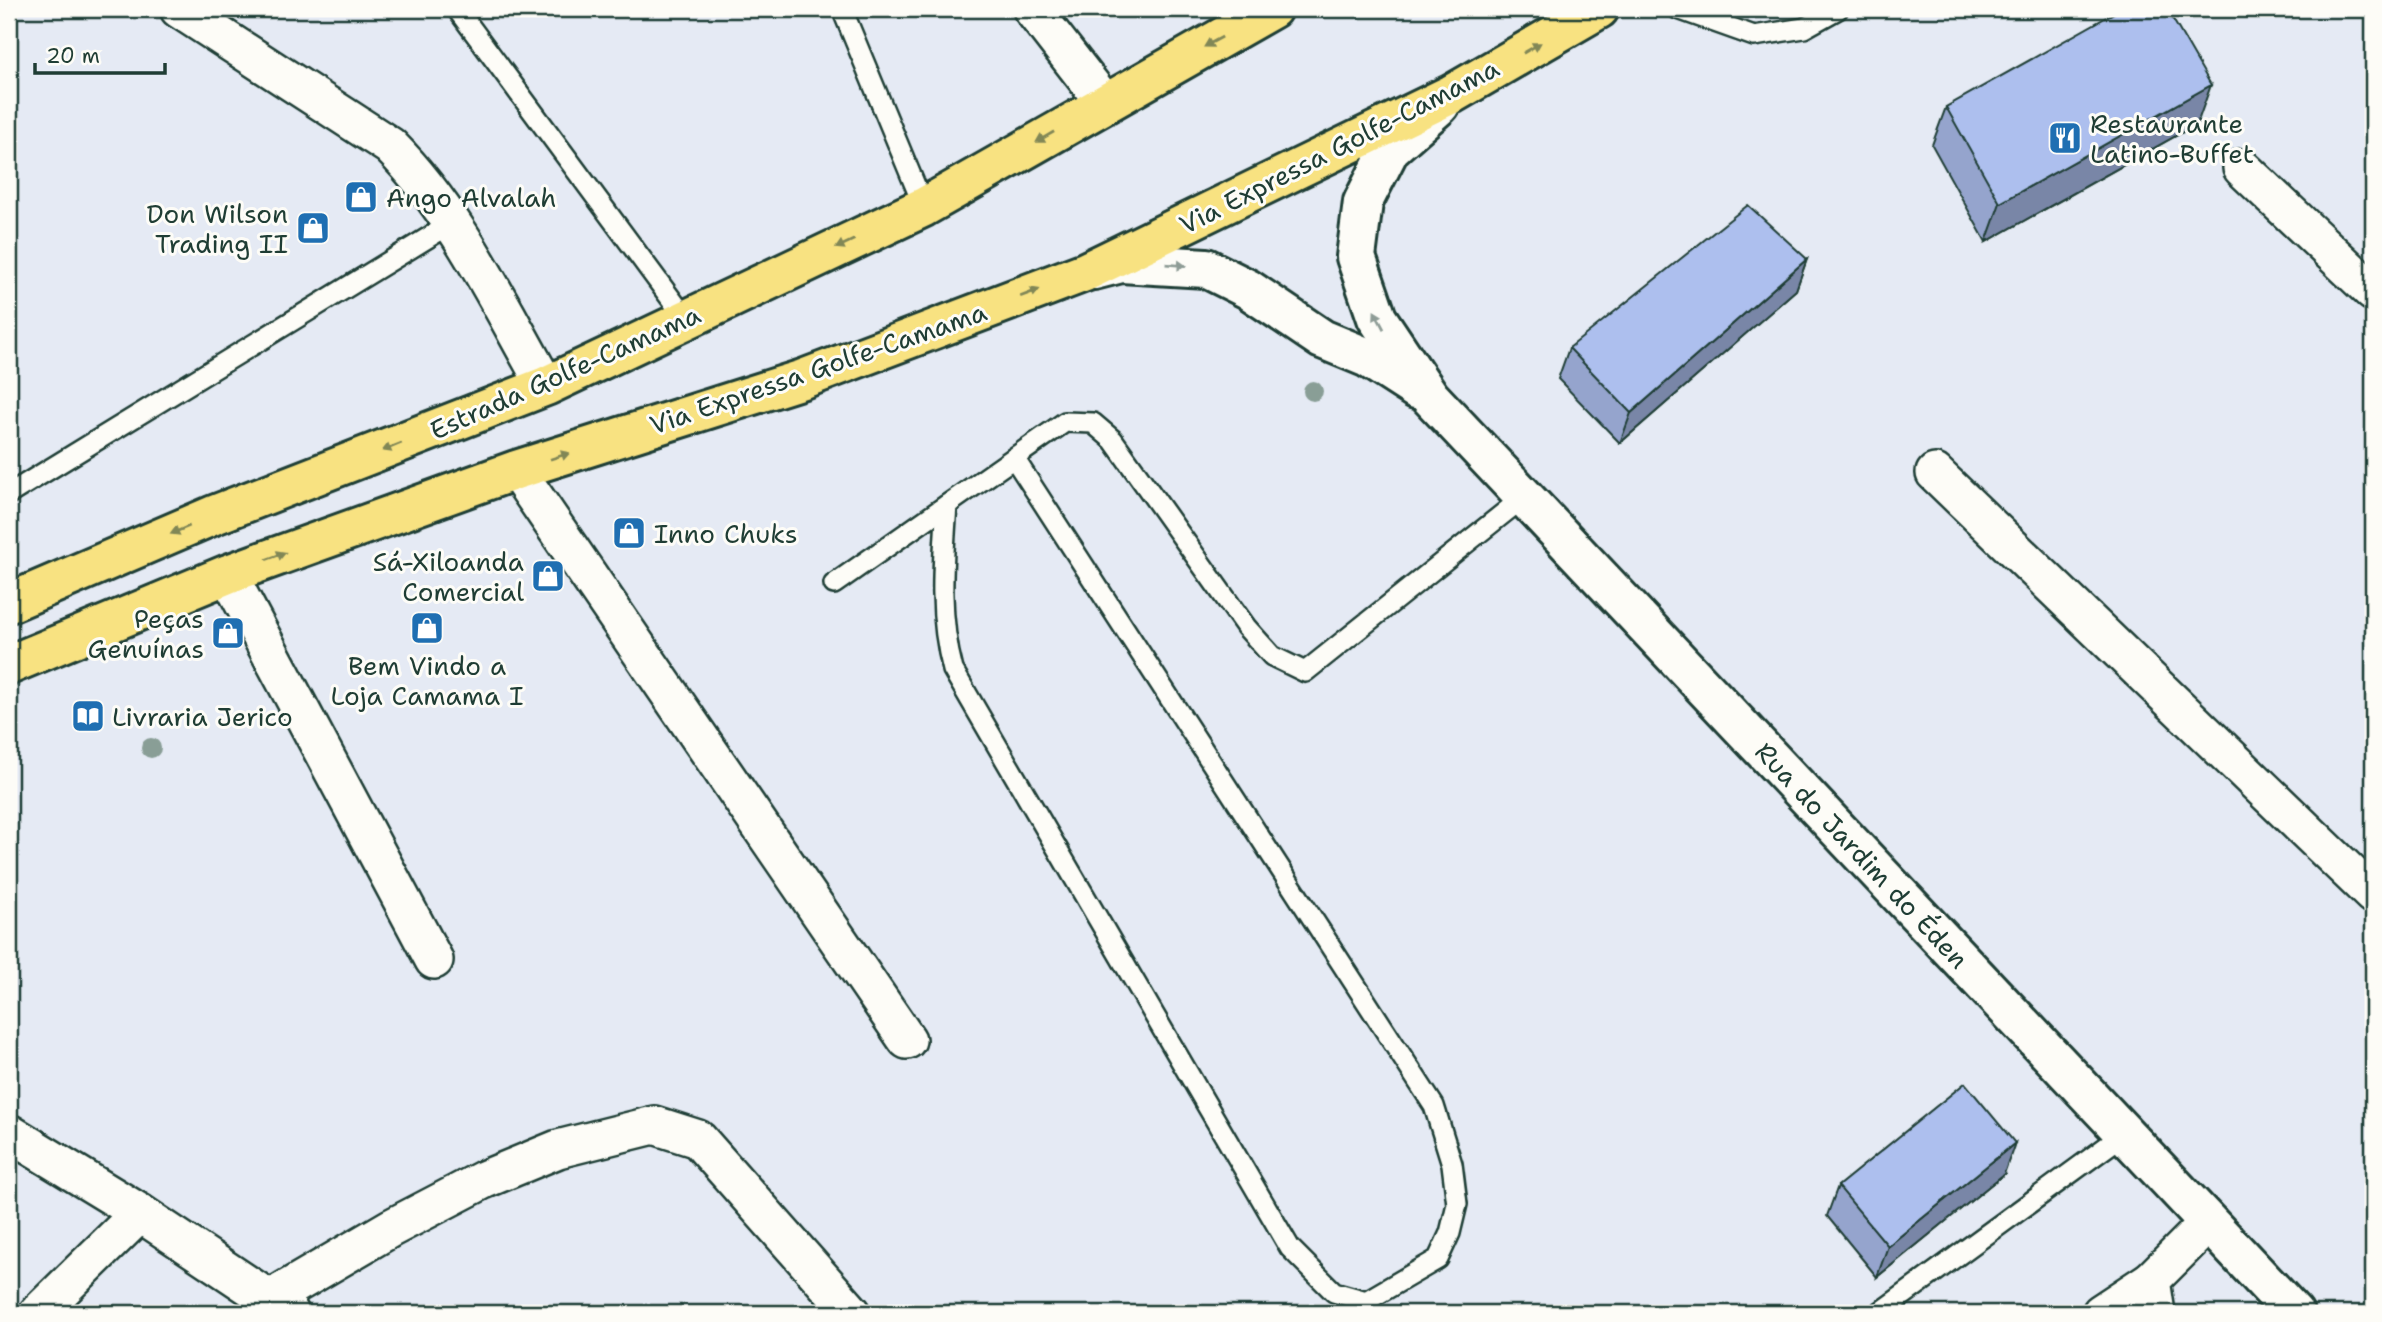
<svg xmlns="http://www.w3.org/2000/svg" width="2382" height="1322" font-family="'Shantell Sans',sans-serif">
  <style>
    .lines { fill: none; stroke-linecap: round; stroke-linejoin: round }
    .lane-casing { stroke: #1f3d34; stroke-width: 24 }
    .street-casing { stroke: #1f3d34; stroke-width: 42 }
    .secondary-casing { stroke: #1f3d34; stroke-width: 44 }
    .highway-casing { stroke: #1f3d34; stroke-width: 44 }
    .lane { stroke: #fdfcf7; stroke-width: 19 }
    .street { stroke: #fdfcf7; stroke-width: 37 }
    .secondary { stroke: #fdfcf7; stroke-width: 38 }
    .highway { stroke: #f8e281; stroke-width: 38 }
    .tree { fill: #899e96 }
    .wall { fill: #95a4cd; stroke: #1f3d34; stroke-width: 2 }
    .shaded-wall { fill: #7986a7; stroke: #1f3d34; stroke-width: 2 }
    .building { fill: #adbfee; stroke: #1f3d34; stroke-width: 2 }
    .oneway { fill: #818757 }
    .oneway2 { fill: #8e9c96 }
    .labels { text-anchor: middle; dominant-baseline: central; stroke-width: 6; stroke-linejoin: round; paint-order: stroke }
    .poi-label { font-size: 26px; fill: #1f3d34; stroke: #fdfcf7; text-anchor: start }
    .street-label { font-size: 26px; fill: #1f3d34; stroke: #fdfcf7 }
  </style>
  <rect width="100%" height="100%" fill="#e5eaf4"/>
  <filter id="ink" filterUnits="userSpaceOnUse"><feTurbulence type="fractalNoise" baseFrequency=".0143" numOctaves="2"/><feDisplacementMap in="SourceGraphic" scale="14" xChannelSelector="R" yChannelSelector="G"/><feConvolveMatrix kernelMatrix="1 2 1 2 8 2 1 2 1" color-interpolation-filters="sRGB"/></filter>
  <g filter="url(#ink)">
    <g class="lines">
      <defs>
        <g id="lane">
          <polyline points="457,9 686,319"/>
          <polyline points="842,9 924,207"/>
          <polyline points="1678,9 1754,36 1804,28 1838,9"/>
          <polyline points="9,494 452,223"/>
          <path d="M947,505C943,562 938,615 953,670L1290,1248L1334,1292L1366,1301L1438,1259L1450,1233L1457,1204L1452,1164L1434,1106L1014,458"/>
          <polyline points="834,584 1065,422 1093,423 1113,440 1246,627 1272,656 1305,672 1524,497"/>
          <polyline points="1879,1313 2124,1134"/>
        </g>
        <g id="street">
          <path d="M179,9L390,146C457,213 499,304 546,386"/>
          <polyline points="1032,9 1105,103"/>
          <polyline points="2242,168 2373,292"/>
          <polyline points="516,470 907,1040"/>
          <polyline points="1935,473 2373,895"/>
          <polyline points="228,574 434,960"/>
          <polyline points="9,1133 140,1213 290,1313"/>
          <polyline points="270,1299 391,1228 483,1180 558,1149 654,1125 698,1139 852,1313"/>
          <polyline points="38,1313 140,1213"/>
          <polyline points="2101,1313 2151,1280"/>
          <polyline points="2156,1313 2151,1280 2208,1223"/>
        </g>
        <g id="secondary">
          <polyline points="1440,105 1390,149 1363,202 1356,257 1377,318 1430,397 2294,1313"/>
          <polyline points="1094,270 1121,263 1206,268 1248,289 1322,339 1368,358 1416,389"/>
        </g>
        <g id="highway">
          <polyline points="9,603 214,515 546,386 924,207 1272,9"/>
          <polyline points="9,665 228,574 516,470 803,379 1085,272 1452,94 1599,9"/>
        </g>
      </defs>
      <use href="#lane" class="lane-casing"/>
      <use href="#street" class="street-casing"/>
      <use href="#secondary" class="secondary-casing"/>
      <use href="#highway" class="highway-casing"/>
      <use href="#lane" class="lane"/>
      <use href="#street" class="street"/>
      <use href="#secondary" class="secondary"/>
      <use href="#highway" class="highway"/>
    </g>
    <g class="tree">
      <circle cx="1313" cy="391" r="10"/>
      <circle cx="151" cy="748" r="10"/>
    </g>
    <g class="wall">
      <polygon points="1946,107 2197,124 1986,242 1932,145"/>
      <polygon points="1807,259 1796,290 1620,443 1558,379 1569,348"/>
      <polygon points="2004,1174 1877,1277 1827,1216 1838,1186"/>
    </g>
    <g class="shaded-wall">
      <polygon points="2211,85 2197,124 1986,242 2000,203"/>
      <polygon points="1807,259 1796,290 1620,443 1631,413"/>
      <polygon points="2015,1143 2004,1174 1877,1277 1888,1246"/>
    </g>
    <g class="building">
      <polygon points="2121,9 2167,9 2211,85 2000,203 1946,107"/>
      <polygon points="1748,205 1807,259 1631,413 1569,348"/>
      <polygon points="1965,1083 2015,1143 1888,1246 1838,1186"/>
    </g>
    <defs><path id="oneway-solid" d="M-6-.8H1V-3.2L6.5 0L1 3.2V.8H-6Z" transform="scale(1.75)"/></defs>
    <g class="oneway">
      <use href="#oneway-solid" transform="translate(1213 42) rotate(151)"/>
      <use href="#oneway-solid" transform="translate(1532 48) rotate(-30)"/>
      <use href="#oneway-solid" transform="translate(1045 137) rotate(150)"/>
      <use href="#oneway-solid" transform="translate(845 244) rotate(155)"/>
      <use href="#oneway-solid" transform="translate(1030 293) rotate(-21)"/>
      <use href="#oneway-solid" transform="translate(392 447) rotate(158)"/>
      <use href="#oneway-solid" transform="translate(560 456) rotate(-18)"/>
      <use href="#oneway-solid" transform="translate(180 530) rotate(157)"/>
      <use href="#oneway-solid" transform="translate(276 556) rotate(-20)"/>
    </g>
    <g class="oneway2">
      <use href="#oneway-solid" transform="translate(1176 265) rotate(5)"/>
      <use href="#oneway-solid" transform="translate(1379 320) rotate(-118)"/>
    </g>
  </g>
  <defs>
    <symbol id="restaurant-square" viewBox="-11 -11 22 22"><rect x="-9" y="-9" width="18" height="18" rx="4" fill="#1f6fb2" stroke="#fdfcf7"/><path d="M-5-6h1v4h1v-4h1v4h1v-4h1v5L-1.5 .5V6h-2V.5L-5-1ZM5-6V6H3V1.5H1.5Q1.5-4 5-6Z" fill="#fff"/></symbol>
    <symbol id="shop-square" viewBox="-11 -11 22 22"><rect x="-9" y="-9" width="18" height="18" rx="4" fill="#1f6fb2" stroke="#fdfcf7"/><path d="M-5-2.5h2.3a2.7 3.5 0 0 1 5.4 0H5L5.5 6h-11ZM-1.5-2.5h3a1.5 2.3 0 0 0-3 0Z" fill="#fff"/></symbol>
    <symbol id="library-square" viewBox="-11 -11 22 22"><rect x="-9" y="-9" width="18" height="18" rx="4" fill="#1f6fb2" stroke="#fdfcf7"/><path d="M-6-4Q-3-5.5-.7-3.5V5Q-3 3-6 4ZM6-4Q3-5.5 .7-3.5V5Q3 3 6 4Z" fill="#fff"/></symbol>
  </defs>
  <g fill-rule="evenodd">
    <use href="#restaurant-square" x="2046" y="119" width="38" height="38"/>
    <use href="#shop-square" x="342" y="178" width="38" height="38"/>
    <use href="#shop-square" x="294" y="209" width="38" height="38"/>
    <use href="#shop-square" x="610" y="514" width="38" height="38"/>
    <use href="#shop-square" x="529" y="557" width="38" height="38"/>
    <use href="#shop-square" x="408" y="609" width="38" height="38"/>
    <use href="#shop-square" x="209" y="614" width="38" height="38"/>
    <use href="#library-square" x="69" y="697" width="38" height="38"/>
  </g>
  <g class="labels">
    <g class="poi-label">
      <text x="2090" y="123">Restaurante<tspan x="2090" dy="30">Latino-Buffet</tspan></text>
      <text x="386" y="197">Ango Alvalah</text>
      <text x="288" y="213" text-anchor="end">Don Wilson<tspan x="288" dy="30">Trading II</tspan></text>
      <text x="654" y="533">Inno Chuks</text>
      <text x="524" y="561" text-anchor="end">Sá-Xiloanda<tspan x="524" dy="30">Comercial</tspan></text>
      <text x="204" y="618" text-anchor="end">Peças<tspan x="204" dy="30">Genuínas</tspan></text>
      <text x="427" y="665" text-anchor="middle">Bem Vindo a<tspan x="427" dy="30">Loja Camama I</tspan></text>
      <text x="112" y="716">Livraria Jerico</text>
    </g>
    <g class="street-label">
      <text transform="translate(1339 146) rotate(-27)">Via Expressa Golfe-Camama</text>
      <text transform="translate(818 368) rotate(-19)">Via Expressa Golfe-Camama</text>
      <text transform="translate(565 372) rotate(-24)">Estrada Golfe-Camama</text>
      <text transform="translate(1862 855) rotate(47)">Rua do Jardim do Éden</text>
    </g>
  </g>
  <rect width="2382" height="1322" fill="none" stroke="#fdfcf7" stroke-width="35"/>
  <rect x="18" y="18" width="2347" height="1287" fill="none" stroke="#1f3d34" stroke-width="2.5" filter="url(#ink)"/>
  <path d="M35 63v10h130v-10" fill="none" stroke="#1f3d34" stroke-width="3.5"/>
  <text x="46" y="63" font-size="21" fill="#1f3d34" stroke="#fdfcf7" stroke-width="5" paint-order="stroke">20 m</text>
</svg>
